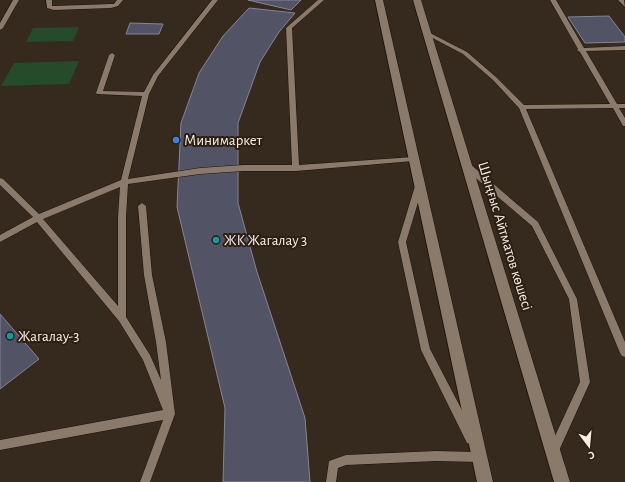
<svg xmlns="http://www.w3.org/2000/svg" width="625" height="482" font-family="'Alegreya Sans',sans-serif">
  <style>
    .green { fill: #254b2a }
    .building { fill: #525364; stroke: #848598 }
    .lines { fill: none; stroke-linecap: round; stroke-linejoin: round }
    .lane-casing { stroke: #1d1106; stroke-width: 1 }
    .secondary-casing { stroke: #1d1106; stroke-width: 1 }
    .lane { fill: #8a7a6c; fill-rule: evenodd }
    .secondary { fill: #8a7a6c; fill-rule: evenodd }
    .shop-dot { fill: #3f7fe0; stroke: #2c1f13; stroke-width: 1.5 }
    .culture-dot { fill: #0f9aa8; stroke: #2c1f13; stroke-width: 1.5 }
    .labels { text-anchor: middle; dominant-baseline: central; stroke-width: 4; stroke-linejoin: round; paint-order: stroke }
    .poi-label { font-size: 15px; fill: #f7eee6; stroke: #2c1f13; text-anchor: start }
    .street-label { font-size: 15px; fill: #f7eee6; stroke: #2c1f13 }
  </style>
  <rect width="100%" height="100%" fill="#36291d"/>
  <g class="green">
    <polygon points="79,27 73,41 26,42 33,28"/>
    <polygon points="79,61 69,84 1,86 14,63"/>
  </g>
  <g class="building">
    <polygon points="248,0 301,0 291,10"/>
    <polygon points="249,8 295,13 279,32 260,62 238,123 238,203 257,272 305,418 310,482 223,482 225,408 177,207 181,123 199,73 223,36"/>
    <polygon points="609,16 625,37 625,42 585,43 568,17"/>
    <polygon points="130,23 163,24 159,34 126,34"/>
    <polygon points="0,314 39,359 0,389"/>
  </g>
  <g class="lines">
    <defs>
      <g id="lane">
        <polygon points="13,0 19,0 3,28 0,30 0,23"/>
        <polygon points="46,0 52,0 52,6 54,6 111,4 114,4 117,0 123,0 118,6 111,8 54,10 47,8"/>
        <path d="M212,0H218L158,76L149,94L128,179L200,168L243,165H292L286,28L318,0H324L292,28L299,165L413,157L417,159L413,161L296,171H243L200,174L128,184L126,217V317L150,355L161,380L156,342L144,275L138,206L142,203L146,206L152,275L166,342L175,414L150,482H140L163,420L0,450V440L163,410L143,360L119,321L37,222L0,242V235L33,217L0,185V178L3,179L39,214L121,180L142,96L97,94L96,93L109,55L112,53L115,55L103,91L144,92L153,75ZM120,187L118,217V306L43,219Z"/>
        <polygon points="550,0 556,0 584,48 625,46 625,50 586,51 617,104 625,104 625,108 619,108 625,118 625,126 623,126 613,108 526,109 625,342 625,357 622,356 620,353 519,108 493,80 463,54 425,34 430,33 467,52 497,78 524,105 610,104 580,52 577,50 578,49"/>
        <polygon points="618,0 624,0 625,7"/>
        <polygon points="467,163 470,164 538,222 577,299 590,382 557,455 553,456 549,455 548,451 580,382 569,299 532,226 464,168 463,166"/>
        <polygon points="419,183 423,186 406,242 430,349 475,435 476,439 475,443 471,444 467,443 421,350 398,242 415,186"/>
        <polygon points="479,450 483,451 485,457 484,461 480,462 436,461 346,465 338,468 336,482 326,482 329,461 346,455 436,451 475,452"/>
      </g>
      <g id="secondary">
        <polygon points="375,0 383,0 493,482 477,482"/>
        <polygon points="413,0 421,0 570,482 554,482"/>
      </g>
    </defs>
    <use href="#lane" class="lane-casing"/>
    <use href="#secondary" class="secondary-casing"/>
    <use href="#lane" class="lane"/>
    <use href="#secondary" class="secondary"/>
  </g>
  <circle class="shop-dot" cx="176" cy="140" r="4"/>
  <g class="culture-dot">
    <circle cx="216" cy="240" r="4"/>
    <circle cx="10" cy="336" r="4"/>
  </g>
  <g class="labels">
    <g class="poi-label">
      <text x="184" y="140">Минимаркет</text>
      <text x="224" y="240">ЖК Жагалау 3</text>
      <text x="18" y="336">Жагалау-3</text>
    </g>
    <g class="street-label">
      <text transform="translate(505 236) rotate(73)">Шыңғыс Айтматов көшесі</text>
    </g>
  </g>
  <g transform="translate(589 446) rotate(164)" stroke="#2c1f13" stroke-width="3" paint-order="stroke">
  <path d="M0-3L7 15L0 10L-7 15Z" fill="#f7eee6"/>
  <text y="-6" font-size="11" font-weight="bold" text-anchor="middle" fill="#f7eee6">С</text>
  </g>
</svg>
